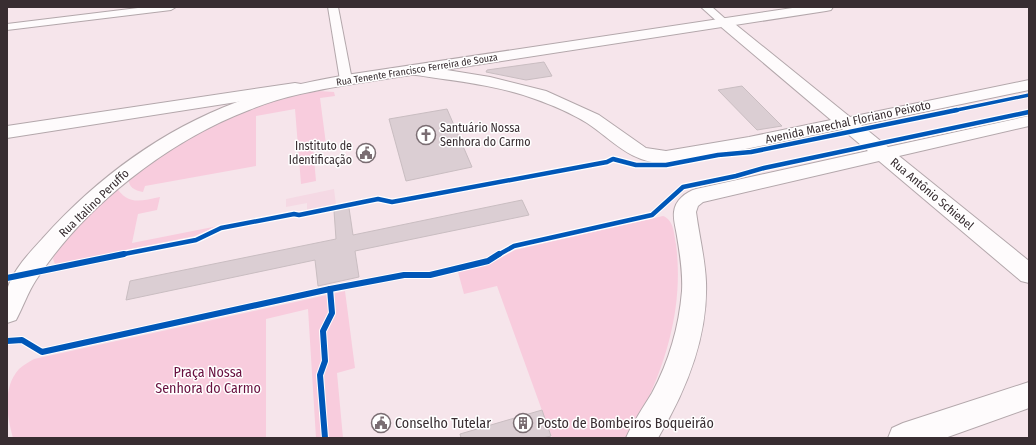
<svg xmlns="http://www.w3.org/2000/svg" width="1036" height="445" font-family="'Fira Sans Condensed',sans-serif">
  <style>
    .built { fill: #f5d9e4 }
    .green { fill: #f8ccdd }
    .building { fill: #dbced3; stroke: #c9bdc1 }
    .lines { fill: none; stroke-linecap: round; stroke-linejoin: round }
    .street-casing { stroke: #b3a7ab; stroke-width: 2 }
    .secondary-casing { stroke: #b3a7ab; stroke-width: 2 }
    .primary-casing { stroke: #b3a7ab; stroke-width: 2 }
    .street { fill: #fefbfc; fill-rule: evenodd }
    .secondary { fill: #fefbfc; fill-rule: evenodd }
    .primary { fill: #fefbfc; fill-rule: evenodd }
    .cycleway-far2-casing { stroke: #fff; stroke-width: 5.5 }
    .cycleway-far1-casing { stroke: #fff; stroke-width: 7 }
    .cycleway-casing { stroke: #fff; stroke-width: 8 }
    .cycleway-far2 { stroke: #0057b8; stroke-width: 3.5 }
    .cycleway-far1 { stroke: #0057b8; stroke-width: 4.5 }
    .cycleway { stroke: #0057b8; stroke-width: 6 }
    .labels { text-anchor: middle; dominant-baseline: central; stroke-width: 3; stroke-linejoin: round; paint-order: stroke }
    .far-street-label { font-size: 10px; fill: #382d31; stroke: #fff }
    .street-label { font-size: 12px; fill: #382d31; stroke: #fff }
    .poi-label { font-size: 12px; fill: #382d31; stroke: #fff; text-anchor: start }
    .near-park-label { font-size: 14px; fill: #68103f; stroke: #fff }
    .near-poi-label { font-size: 14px; fill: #382d31; stroke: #fff; text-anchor: start }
  </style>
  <rect width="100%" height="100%" fill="#f6e5eb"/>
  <polygon class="built" points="334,189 336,205 307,210 307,203 286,207 286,199"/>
  <g class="green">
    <path d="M319,91L334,92L335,96L320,98L326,144L313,147L316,181L301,184L295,109L256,116V166L145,186L143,192C133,190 127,186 129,175L220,119L285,97Z"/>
    <path d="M115,185C127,206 140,201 160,197L157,210L138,214L132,243L218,226L195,236L55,264L53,259L57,249Z"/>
    <path d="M663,216C674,220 674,234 676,244C683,299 670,352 647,401C641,414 632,426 625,438H552L497,286L464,294L458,272L490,264L515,250Z"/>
    <path d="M345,291L355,368L337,373L343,438H316L308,309L266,319V438H13C7,416 2,388 19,369C23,365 29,362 34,359Z"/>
  </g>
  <g class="building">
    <polygon points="544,62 552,76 526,80 486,72 487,70"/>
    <polygon points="742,86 782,126 757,130 718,90"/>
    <polygon points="447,109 472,167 406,181 389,119"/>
    <polygon points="522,200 529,215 355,251 359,277 318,286 315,260 126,300 130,281 336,239 334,211 349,208 353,235"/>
    <polygon points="542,410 551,436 543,438 461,438 460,434"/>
  </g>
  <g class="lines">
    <defs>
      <g id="street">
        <polygon points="146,7 176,7 171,10 7,30 7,24"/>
        <polygon points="328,7 338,7 352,80 350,83 342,83 340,80"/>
        <polygon points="701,7 712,7 730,23 729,25 721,25"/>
      </g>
      <g id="secondary">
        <path d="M725,19L730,20L850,117L1029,80V90L861,125L888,147L1029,116V126L899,156L1029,261V283L1021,281L879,161L703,202L698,206L696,212C699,235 705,258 706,282C708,338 686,391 658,438H626C633,422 643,408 652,393C669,361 679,327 682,291C683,273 680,254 677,236C676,229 673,219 674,212C675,200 686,192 696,189L868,151L842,129C799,138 757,147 714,155C699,157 682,163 666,163C631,164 613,140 587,123C571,113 552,105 535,99C497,85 455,81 416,75L410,73L408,70L410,67L416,65L490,77L546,91L599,115L646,148L666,151L749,137L831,120L720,26L718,23L720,20Z"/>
        <polygon points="295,83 301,84 303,88 301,92 7,138 7,126"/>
      </g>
      <g id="primary">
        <path d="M799,7H833L831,10L826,11L346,85C313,91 280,97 249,110C168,141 84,206 36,280C28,292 23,307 16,320L7,323C7,314 5,295 8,287C14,269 30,252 43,238C96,179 162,130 237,102C272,89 309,82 346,75Z"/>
        <polygon points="1029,382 1029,408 945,438 888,438 892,428 903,423"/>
      </g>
    </defs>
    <use href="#street" class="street-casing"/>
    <use href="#secondary" class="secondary-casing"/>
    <use href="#primary" class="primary-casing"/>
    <use href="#street" class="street"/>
    <use href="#secondary" class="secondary"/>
    <use href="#primary" class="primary"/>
    <defs>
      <polyline id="cycleway-far2" points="952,111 1029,95"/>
      <g id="cycleway-far1">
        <polyline points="119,255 196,240 221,228 294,214 299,215 378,199 392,202 607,162 613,159 636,165 666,165 718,155 751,152 957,110"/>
        <polyline points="498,255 514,246 652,215 683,187 736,176 764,168 1029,112"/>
      </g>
      <g id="cycleway">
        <polyline points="7,278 124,254"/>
        <polyline points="7,341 22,340 42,352 330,289 404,275 430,275 488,261 499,254"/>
        <polyline points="325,438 320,375 325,361 323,331 332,313 330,289"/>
      </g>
    </defs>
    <use href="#cycleway-far2" class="cycleway-far2-casing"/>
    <use href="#cycleway-far1" class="cycleway-far1-casing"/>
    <use href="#cycleway" class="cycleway-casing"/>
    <use href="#cycleway-far2" class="cycleway-far2"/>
    <use href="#cycleway-far1" class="cycleway-far1"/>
    <use href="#cycleway" class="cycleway"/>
  </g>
  <defs>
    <symbol id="church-ring" viewBox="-11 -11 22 22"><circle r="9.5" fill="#fff" stroke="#7a6d72" stroke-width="1.5"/><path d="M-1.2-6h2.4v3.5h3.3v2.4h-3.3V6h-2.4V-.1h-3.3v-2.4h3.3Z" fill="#7a6d72"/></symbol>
    <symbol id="civic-ring" viewBox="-11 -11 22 22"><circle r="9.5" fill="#fff" stroke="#7a6d72" stroke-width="1.5"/><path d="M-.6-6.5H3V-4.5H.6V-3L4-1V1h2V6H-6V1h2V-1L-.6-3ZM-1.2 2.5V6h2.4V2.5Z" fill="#7a6d72"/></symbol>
    <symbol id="building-ring" viewBox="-11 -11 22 22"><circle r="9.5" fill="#fff" stroke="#7a6d72" stroke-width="1.5"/><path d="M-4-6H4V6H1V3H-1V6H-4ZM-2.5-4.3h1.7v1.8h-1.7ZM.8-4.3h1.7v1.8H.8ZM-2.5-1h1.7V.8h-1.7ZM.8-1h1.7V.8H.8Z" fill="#7a6d72"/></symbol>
  </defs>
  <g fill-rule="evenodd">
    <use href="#church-ring" x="415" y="124" width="22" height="22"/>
    <use href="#civic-ring" x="355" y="142" width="22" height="22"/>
    <use href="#civic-ring" x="370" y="412" width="22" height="22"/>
    <use href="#building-ring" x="512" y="412" width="22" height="22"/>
  </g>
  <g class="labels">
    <g class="far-street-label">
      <text transform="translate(417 70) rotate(-9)">Rua Tenente Francisco Ferreira de Souza</text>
    </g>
    <g class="street-label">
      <text transform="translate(848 122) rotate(-12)">Avenida Marechal Floriano Peixoto</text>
      <text transform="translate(932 194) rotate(40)">Rua Antônio Schiebel</text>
      <text transform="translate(94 203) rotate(-44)">Rua Italino Peruffo</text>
    </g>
    <g class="poi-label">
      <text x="440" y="128">Santuário Nossa<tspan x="440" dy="14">Senhora do Carmo</tspan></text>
      <text x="352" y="146" text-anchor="end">Instituto de<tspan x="352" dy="14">Identificação</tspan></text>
    </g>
    <g class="near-park-label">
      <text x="208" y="372">Praça Nossa<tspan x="208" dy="16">Senhora do Carmo</tspan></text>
    </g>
    <g class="near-poi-label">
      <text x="395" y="423">Conselho Tutelar</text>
      <text x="537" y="423">Posto de Bombeiros Boqueirão</text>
    </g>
  </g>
  <rect width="1036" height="445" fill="none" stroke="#382d31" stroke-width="16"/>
</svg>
